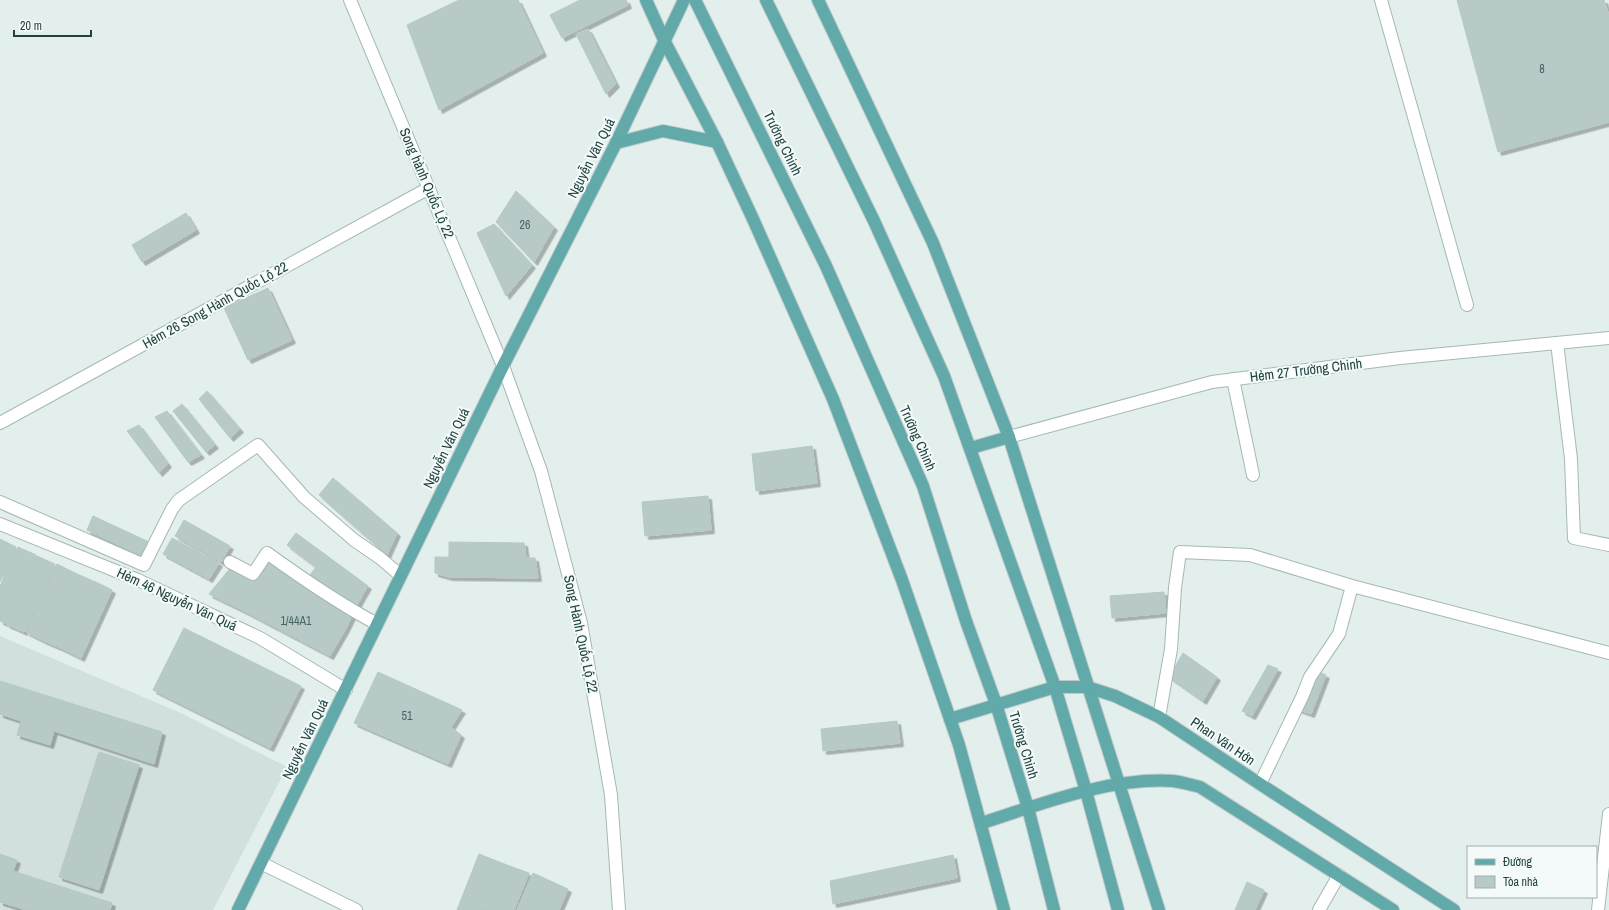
<svg xmlns="http://www.w3.org/2000/svg" width="1609" height="910" font-family="'Archivo Narrow',sans-serif">
  <style>
    .built { fill: #d1dfdd }
    .building { fill: #b8cac7; stroke: #b4c9c6; filter: url(#shadow) }
    .lines { fill: none; stroke-linecap: round; stroke-linejoin: round }
    .minor-casing { stroke: #a5b8b6; stroke-width: 14 }
    .major-casing { stroke: #c1caca; stroke-width: 14 }
    .minor { stroke: #fff; stroke-width: 12 }
    .major { stroke: #62a9a9; stroke-width: 12 }
    .labels { text-anchor: middle; dominant-baseline: central; stroke-width: 4; stroke-linejoin: round; paint-order: stroke }
    .number-label { font-size: 12px; fill: #466563 }
    .street-label { font-size: 14px; fill: #204342; stroke: #f4faf9 }
  </style>
  <defs>
    <filter id="shadow"><feDropShadow dx="3.5" dy="3.5" stdDeviation="0" flood-color="#0004"/></filter>
  </defs>
  <rect width="100%" height="100%" fill="#e3efed"/>
  <polygon class="built" points="0,636 183,714 287,767 213,910 0,910"/>
  <g class="building">
    <polygon points="459,0 518,0 543,53 439,110 407,25"/>
    <polygon points="580,0 626,0 628,5 562,38 550,15"/>
    <polygon points="1457,0 1604,0 1609,16 1609,122 1498,152"/>
    <polygon points="588,29 616,84 606,94 576,34"/>
    <polygon points="516,191 554,227 534,262 496,222"/>
    <polygon points="186,213 196,230 142,262 132,245"/>
    <polygon points="494,224 532,265 506,296 477,233"/>
    <polygon points="268,288 292,340 248,360 224,308"/>
    <polygon points="207,391 240,429 230,438 199,399"/>
    <polygon points="182,404 215,445 206,452 173,411"/>
    <polygon points="167,411 201,455 188,462 155,417"/>
    <polygon points="139,425 168,464 159,473 127,431"/>
    <polygon points="812,446 817,483 756,491 752,454"/>
    <polygon points="333,478 397,533 387,555 319,495"/>
    <polygon points="708,496 711,530 645,536 642,502"/>
    <polygon points="93,516 149,542 143,556 87,530"/>
    <polygon points="184,520 230,546 221,562 175,536"/>
    <polygon points="296,533 368,586 362,596 316,567 287,545"/>
    <polygon points="172,538 219,563 209,579 163,554"/>
    <polygon points="0,539 16,547 0,582"/>
    <polygon points="449,542 524,543 526,558 449,558"/>
    <polygon points="18,547 36,555 5,623 0,621 0,586"/>
    <polygon points="37,556 55,564 24,632 6,624"/>
    <polygon points="435,557 535,558 538,578 449,577 435,573"/>
    <polygon points="267,560 305,583 293,603 252,580"/>
    <polygon points="57,564 75,573 44,641 26,632"/>
    <polygon points="232,566 260,585 246,612 209,594"/>
    <polygon points="316,567 362,596 355,609 307,579"/>
    <polygon points="75,573 93,581 63,649 44,641"/>
    <polygon points="94,581 112,590 81,658 63,649"/>
    <polygon points="305,583 353,614 345,630 293,603"/>
    <polygon points="260,585 345,630 330,656 246,612"/>
    <polygon points="1164,592 1166,613 1112,618 1110,596"/>
    <polygon points="184,628 301,686 270,748 153,690"/>
    <polygon points="1183,653 1217,677 1203,701 1169,677"/>
    <polygon points="1268,665 1278,669 1252,716 1242,711"/>
    <polygon points="1312,669 1326,675 1311,714 1297,709"/>
    <polygon points="378,672 462,710 451,727 461,735 448,764 354,723"/>
    <polygon points="0,681 162,732 154,764 54,731 50,745 17,735 21,721 0,714"/>
    <polygon points="897,721 900,743 823,751 821,729"/>
    <polygon points="99,752 139,765 99,890 59,877"/>
    <polygon points="0,854 17,860 13,871 112,903 110,910 26,910 0,902"/>
    <polygon points="479,854 507,865 487,910 457,910"/>
    <polygon points="953,855 957,878 833,904 830,881"/>
    <polygon points="507,865 529,873 514,910 487,910"/>
    <polygon points="533,873 568,889 559,910 517,910"/>
    <polygon points="1247,882 1264,890 1255,910 1235,910"/>
  </g>
  <g class="lines">
    <defs>
      <g id="minor">
        <polyline points="350,0 503,366 541,471 581,623 611,795 619,910"/>
        <polyline points="1381,0 1467,305"/>
        <polyline points="1557,343 1571,459 1574,538 1609,545"/>
        <polyline points="1233,379 1253,475"/>
        <polyline points="0,423 429,188"/>
        <polyline points="1009,437 1212,382 1400,358 1609,338"/>
        <polyline points="0,502 144,565 172,509 179,500 258,445 304,497 354,540 380,558 400,575"/>
        <polyline points="0,524 138,580 260,638 346,690"/>
        <path d="M230,562L253,574L267,553C303,579 338,603 377,624"/>
        <polyline points="1159,717 1171,649 1175,588 1180,552 1250,555 1352,586 1609,653"/>
        <polyline points="1260,784 1302,697 1310,677 1339,634 1352,586"/>
        <polyline points="261,863 356,910"/>
        <polyline points="1319,910 1339,875"/>
        <polyline points="1598,910 1609,814"/>
      </g>
      <g id="major">
        <polyline points="646,0 665,42 717,142 753,219 833,399 902,580 959,745 1004,910"/>
        <polyline points="695,0 826,266 923,486 966,621 996,704 1028,808 1054,910"/>
        <polyline points="766,0 874,221 944,376 1055,687 1086,791 1118,910"/>
        <polyline points="818,0 933,243 1009,437 1159,910"/>
        <polyline points="616,143 663,131 717,142"/>
        <polyline points="971,448 1009,437"/>
        <polyline points="950,719 1055,687 1087,687 1115,696 1159,717 1260,784 1454,910"/>
        <path d="M982,823C1041,804 1110,777 1173,781C1182,782 1191,785 1200,787L1393,910"/>
        <polyline points="238,910 503,366 616,143 684,0"/>
      </g>
    </defs>
    <use href="#minor" class="minor-casing"/>
    <use href="#major" class="major-casing"/>
    <use href="#minor" class="minor"/>
    <use href="#major" class="major"/>
  </g>
  <g class="labels">
    <g class="number-label">
      <text x="1542" y="69">8</text>
      <text x="525" y="225">26</text>
      <text x="296" y="621">1/44A1</text>
      <text x="407" y="716">51</text>
    </g>
    <g class="street-label">
      <text transform="translate(783 143) rotate(64)">Trường Chinh</text>
      <text transform="translate(591 158) rotate(-63)">Nguyễn Văn Quá</text>
      <text transform="translate(427 183) rotate(67)">Song hành Quốc Lộ 22</text>
      <text transform="translate(215 305) rotate(-29)">Hẻm 26 Song Hành Quốc Lộ 22</text>
      <text transform="translate(1306 370) rotate(-7)">Hẻm 27 Trường Chinh</text>
      <text transform="translate(918 438) rotate(66)">Trường Chinh</text>
      <text transform="translate(446 448) rotate(-64)">Nguyễn Văn Quá</text>
      <text transform="translate(177 599) rotate(25)">Hẻm 46 Nguyễn Văn Quá</text>
      <text transform="translate(581 634) rotate(78)">Song Hành Quốc Lộ 22</text>
      <text transform="translate(305 739) rotate(-64)">Nguyễn Văn Quá</text>
      <text transform="translate(1223 741) rotate(34)">Phan Văn Hớn</text>
      <text transform="translate(1024 745) rotate(73)">Trường Chinh</text>
    </g>
  </g>
  <rect x="1467" y="846" width="130" height="52" fill="#f4faf9" stroke="#9fb1b0"/>
  <rect x="1475" y="859" width="20" height="6" fill="#62a9a9" stroke="#9fb1b0"/>
  <text x="1503" y="866" font-size="12" fill="#204342">Đường</text>
  <rect x="1475" y="876" width="20" height="12" fill="#b8cac7" stroke="#9fb1b0"/>
  <text x="1503" y="886" font-size="12" fill="#204342">Tòa nhà</text>
  <path d="M14 30v6h77v-6" fill="none" stroke="#204342" stroke-width="2"/>
  <text x="20" y="30" font-size="12" fill="#204342" stroke="#f4faf9" stroke-width="3" paint-order="stroke">20 m</text>
</svg>
